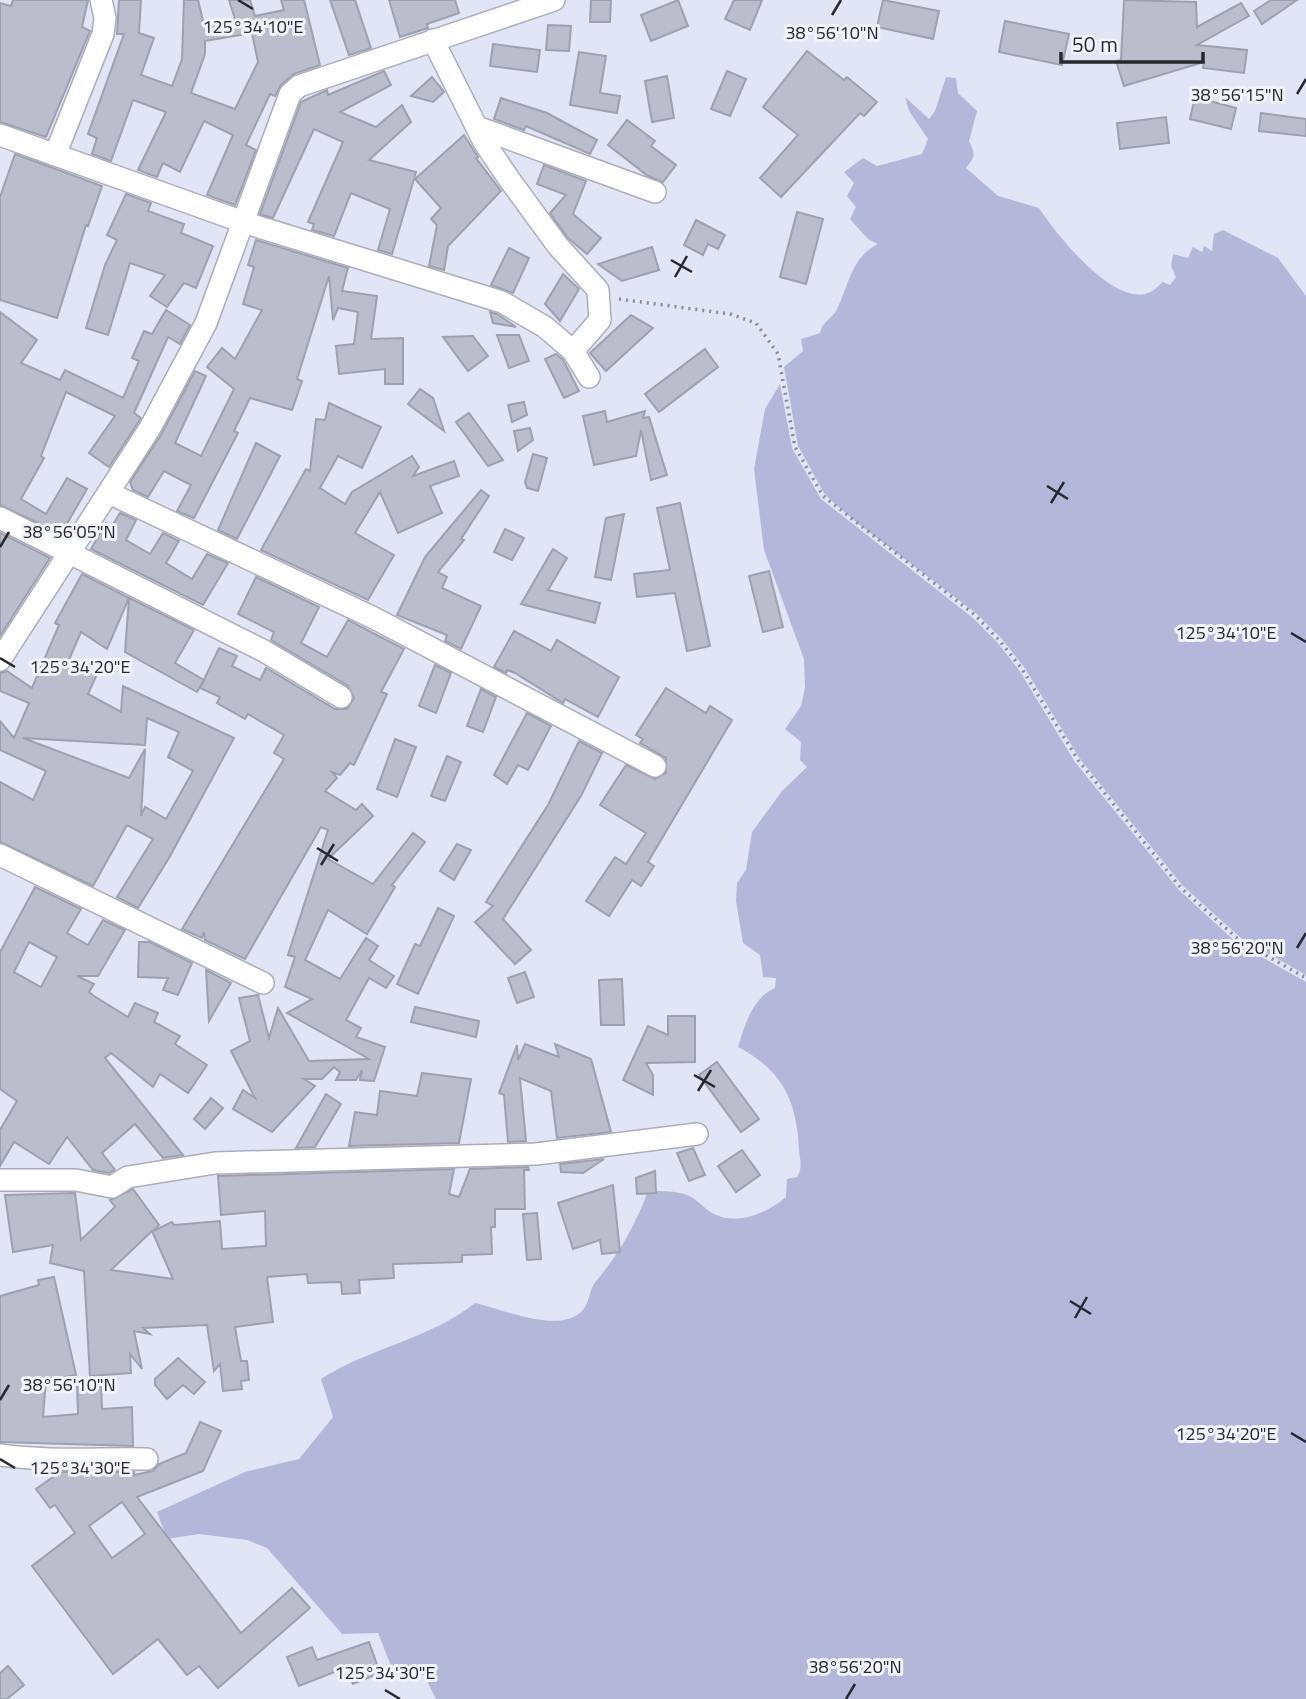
<svg xmlns="http://www.w3.org/2000/svg" width="1306" height="1699" font-family="'Titillium Web',sans-serif">
  <style>
    .green { fill: #b3b8da }
    .building { fill: #bbbdcd; stroke: #9da0af; stroke-width: 2; fill-rule: evenodd }
    .lines { fill: none; stroke-linecap: round; stroke-linejoin: round }
    .minor-casing { stroke: #abadbd; stroke-width: 24 }
    .path { stroke: #888a96; stroke-width: 3.5; stroke-dasharray: 2 5; stroke-linecap: butt }
    .minor { stroke: #fff; stroke-width: 21 }
    .ticks { fill: none; stroke: #27282f; stroke-width: 2.5 }
    .ticks-label { font-size: 18px; text-anchor: middle; fill: #27282f; stroke: #f1f3fd; stroke-width: 6; stroke-linejoin: round; paint-order: stroke }
  </style>
  <rect width="100%" height="100%" fill="#e2e5f6"/>
  <g class="green">
    <path d="M946,77L956,78L958,93L977,111L969,141C976,155 975,157 966,168L998,196L1039,208C1057,235 1109,301 1145,294C1152,293 1158,286 1163,282L1170,285L1176,277L1171,266L1173,254L1188,258L1193,247L1202,252L1204,246L1212,251L1214,234L1223,230L1278,258L1306,296V975L1241,938L1183,886L1080,759L1024,667L1001,638L977,614L856,522L825,495L798,446L784,367L803,351L801,339L820,333C823,320 833,319 838,307C849,283 852,257 878,244L868,239L850,219L856,207L847,196L854,183L844,172L863,158L877,166L922,154L928,139L909,111L905,97L929,119L935,111Z"/>
    <path d="M780,384L792,448L821,499L973,618L997,642L1019,670L1075,762L1179,890L1237,943L1306,982V1699H436L424,1675L393,1671L378,1633L342,1634L267,1548L247,1540L199,1534L167,1539L157,1512L245,1472L299,1459L333,1417L321,1379C369,1348 430,1339 475,1303C502,1309 555,1333 580,1313C591,1304 588,1289 597,1280C619,1254 636,1224 648,1191C661,1191 674,1190 687,1195C695,1198 702,1206 709,1211C734,1228 766,1214 786,1197L787,1179L797,1177C803,1168 800,1160 799,1150C797,1101 782,1070 738,1047C745,1025 752,998 775,988L776,978L763,977L760,955L743,943L736,901L737,883L746,870L752,832L782,791L807,767L800,760L801,742L785,729L801,706L805,688L804,659L764,550L754,469L765,409Z"/>
  </g>
  <g class="building">
    <polygon points="13,0 88,0 82,27 90,31 46,137 0,122 0,3 11,6"/>
    <path d="M119,0H141L139,33L154,38L141,75L172,86L182,59L184,0H198L204,25L235,19L229,0H250L255,16L284,10L281,0H304L320,65L294,74L281,85L275,96L270,94L246,145L256,150L235,205L207,195L233,135L204,121L180,172L163,163L157,177L138,170L166,112L133,100L111,161L92,154L97,138L88,134L124,34H117ZM252,33L258,62L235,109L191,93L205,54V41Z"/>
    <polygon points="330,0 355,0 371,48 349,55"/>
    <polygon points="389,0 455,0 459,13 427,24 428,28 400,37"/>
    <polygon points="591,0 611,0 610,22 590,22"/>
    <polygon points="678,0 688,26 651,41 641,15"/>
    <polygon points="734,0 762,0 750,30 725,19"/>
    <polygon points="883,0 939,11 933,39 877,27"/>
    <polygon points="1124,0 1196,2 1197,27 1241,3 1249,16 1197,45 1247,50 1244,73 1203,68 1204,62 1124,86 1116,61 1121,60"/>
    <polygon points="1271,0 1297,0 1262,24 1254,11"/>
    <polygon points="1005,21 1069,34 1062,65 999,52"/>
    <polygon points="548,25 571,26 569,51 546,50"/>
    <polygon points="493,44 540,50 537,72 490,66"/>
    <polygon points="807,51 844,80 847,77 877,102 864,116 860,113 781,197 760,178 798,135 763,107"/>
    <polygon points="579,52 606,56 600,93 620,96 617,113 570,105"/>
    <polygon points="384,71 391,85 340,112 376,127 402,105 411,122 369,160 416,172 392,254 378,250 390,209 351,193 334,236 312,230 314,224 308,222 343,142 314,129 273,218 260,214 301,102 327,90 328,95"/>
    <polygon points="727,71 746,79 730,116 711,109"/>
    <polygon points="667,76 674,118 652,122 645,81"/>
    <polygon points="432,77 444,92 433,102 411,96"/>
    <polygon points="1195,97 1236,108 1231,129 1190,119"/>
    <polygon points="501,98 547,113 597,140 590,154 526,126 524,130 494,119"/>
    <polygon points="1261,113 1306,119 1306,136 1259,131"/>
    <polygon points="1166,117 1169,143 1120,149 1117,123"/>
    <polygon points="627,120 655,141 651,146 676,165 663,182 648,176 608,145"/>
    <polygon points="464,135 478,157 476,158 501,191 448,246 444,270 429,266 437,225 431,219 441,208 415,179"/>
    <polygon points="15,154 102,186 88,226 86,225 57,318 0,300 0,197"/>
    <polygon points="544,165 586,181 573,214 601,238 587,254 568,238 550,213 566,195 537,184"/>
    <polygon points="126,194 151,203 148,211 184,224 181,233 213,246 196,288 184,283 167,307 150,296 165,275 130,263 108,335 86,328 105,265 117,240 107,235"/>
    <polygon points="797,212 823,219 806,284 780,277"/>
    <polygon points="696,220 725,235 718,249 708,244 703,255 684,245"/>
    <polygon points="256,240 348,268 342,291 377,296 371,339 403,338 403,384 385,384 385,369 339,374 336,346 354,344 358,312 338,308 333,320 329,276 297,379 302,381 292,410 250,398 234,431 238,433 194,518 177,511 191,485 164,471 148,497 133,490 130,482 161,435 195,371 206,376 175,443 201,456 234,389 207,367 222,348 235,359 262,310 243,304 254,267 248,265"/>
    <polygon points="652,247 659,270 622,281 598,264"/>
    <polygon points="509,248 529,258 513,293 491,285"/>
    <polygon points="563,274 579,289 560,321 545,304"/>
    <polygon points="166,310 190,325 180,344 168,337 134,413 141,418 109,467 89,453 115,416 66,392 41,456 44,458 21,499 46,514 67,478 87,489 61,534 0,505 0,312 37,340 21,363 60,380 65,370 123,398 139,361 132,358 144,331 152,334"/>
    <polygon points="490,312 497,314 516,327 493,323"/>
    <polygon points="631,315 653,328 606,371 590,353"/>
    <polygon points="497,335 519,335 529,361 509,368"/>
    <polygon points="473,336 488,356 468,371 443,337"/>
    <polygon points="705,349 718,367 659,412 645,394"/>
    <polygon points="556,354 563,360 579,391 564,398 545,359"/>
    <polygon points="420,389 433,398 444,431 408,404"/>
    <polygon points="524,402 527,415 512,422 508,405"/>
    <polygon points="329,403 381,427 362,468 338,456 320,488 345,504 352,492 412,456 419,467 413,476 454,461 459,476 430,486 442,513 398,533 380,492 355,533 394,555 368,600 261,550 306,469 310,471 316,419 325,420"/>
    <polygon points="605,411 607,422 645,411 643,418 649,417 667,475 651,480 641,430 636,456 594,465 583,416"/>
    <polygon points="469,413 503,460 488,466 456,422"/>
    <polygon points="530,428 533,440 518,451 514,431"/>
    <polygon points="256,443 280,456 237,539 218,530"/>
    <polygon points="533,454 547,458 538,491 527,488 525,482"/>
    <polygon points="481,490 489,496 461,539 464,540 438,572 447,577 442,588 481,606 461,649 445,641 447,635 397,615 425,557"/>
    <polygon points="680,503 710,646 687,651 675,593 637,597 634,574 670,570 657,508"/>
    <polygon points="120,513 136,520 126,540 150,554 163,533 179,541 166,563 192,579 207,554 228,563 203,605 91,549 106,523 112,526"/>
    <polygon points="624,514 611,580 595,577 606,518"/>
    <polygon points="505,529 524,538 512,560 494,552"/>
    <polygon points="0,533 50,558 0,636"/>
    <polygon points="553,549 567,558 548,590 600,603 595,623 521,604"/>
    <polygon points="769,571 783,627 763,632 749,576"/>
    <path d="M82,574L129,598L107,649L81,632L68,662L97,674L88,694L121,712L123,686L234,738L169,858L138,908L117,897L153,839L127,825L93,886L0,842V782L33,800L46,771L0,750V721L14,738L29,703L0,691V673L7,671L32,688L59,625L55,623ZM147,718L179,732L168,757L193,771L166,819L145,807L141,816L145,749L129,778L23,738L145,745Z"/>
    <polygon points="256,577 319,607 301,643 327,657 348,620 404,649 381,692 387,694 354,765 350,763 340,775 332,772 337,778 325,791 356,810 362,804 373,816 328,859 373,884 413,833 425,842 392,885 395,887 367,934 328,910 305,960 340,979 366,938 378,946 369,960 394,976 386,988 369,978 346,1020 361,1028 356,1037 385,1047 374,1081 360,1080 362,1070 356,1080 336,1080 340,1072 334,1067 322,1079 304,1079 315,1086 272,1132 233,1109 243,1090 255,1098 231,1051 250,1041 239,998 258,995 269,1038 278,1008 309,1061 369,1059 287,1013 312,999 285,987 295,957 288,955 328,830 321,827 245,959 205,940 204,932 202,938 182,929 284,759 274,753 284,735 248,714 245,719 217,703 220,697 200,688 219,648 237,656 232,666 260,680 266,668 335,709 347,709 354,698 348,686 271,640 274,632 238,614"/>
    <polygon points="129,598 194,630 175,663 204,680 197,692 125,652"/>
    <polygon points="514,631 551,651 557,640 619,677 598,717 565,699 563,703 515,673 507,670 506,673 494,667"/>
    <polygon points="435,665 451,673 436,713 419,706"/>
    <polygon points="666,688 706,713 710,706 732,720 648,862 654,866 641,886 632,880 609,916 586,901 615,857 626,864 646,833 600,805 626,765 655,779 666,773 666,758 640,743 643,739 636,735"/>
    <polygon points="481,689 496,697 483,732 467,726"/>
    <polygon points="527,713 551,726 528,770 518,765 507,784 494,775"/>
    <polygon points="395,739 416,747 397,797 377,789"/>
    <polygon points="579,741 602,753 581,796 503,919 531,950 515,964 475,922 493,906 486,902 548,805"/>
    <polygon points="447,756 461,762 445,801 431,796"/>
    <polygon points="457,844 471,850 454,880 440,871"/>
    <path d="M35,887L81,909L67,933L88,945L103,920L125,930L98,976H77L94,984L89,992L94,996L128,1017L135,1003L158,1013L154,1022L180,1036L175,1044L207,1065L188,1093L160,1074L153,1087L111,1053L105,1058L183,1155L163,1158L135,1124L102,1153L115,1170L109,1173L93,1170L67,1137L49,1164L14,1142L0,1166V1130L17,1101L0,1089V952ZM29,942L57,957L41,987L14,972Z"/>
    <polygon points="438,908 454,916 418,994 397,984 415,944 420,946"/>
    <polygon points="139,942 150,942 192,963 178,995 163,990 168,978 138,977"/>
    <polygon points="206,970 231,983 209,1021"/>
    <polygon points="525,972 534,997 517,1003 508,978"/>
    <polygon points="622,979 624,1025 601,1025 599,980"/>
    <polygon points="415,1007 479,1021 476,1037 411,1022"/>
    <polygon points="668,1016 695,1016 695,1062 646,1063 653,1075 653,1095 623,1080 648,1026 668,1035"/>
    <polygon points="525,1044 559,1057 555,1044 591,1059 611,1132 557,1138 551,1091 520,1078 526,1141 508,1142 504,1095 499,1093 517,1045 518,1060"/>
    <polygon points="717,1062 759,1119 741,1132 699,1075"/>
    <polygon points="422,1073 471,1079 459,1143 349,1146 355,1112 377,1115 380,1091 417,1096"/>
    <polygon points="326,1094 341,1104 315,1147 296,1148"/>
    <polygon points="211,1098 223,1108 205,1129 194,1119"/>
    <polygon points="693,1148 705,1175 689,1181 677,1153"/>
    <polygon points="742,1150 760,1175 736,1192 718,1166"/>
    <polygon points="604,1159 583,1173 561,1172 560,1164"/>
    <path d="M528,1167L529,1170H524L525,1209H495V1227H491L492,1254L462,1255V1262L393,1264L394,1278L359,1280L360,1293L342,1294L341,1282L308,1283L307,1274L267,1277L273,1322L235,1327L241,1361H247L249,1380L241,1381L242,1389L223,1391L220,1364L214,1371L207,1325L143,1328L150,1334L134,1331L142,1369L130,1354L131,1373L90,1376L84,1271L50,1263L53,1245L13,1252L5,1195L75,1193L81,1240L115,1207L110,1200L133,1189L159,1225L153,1231L172,1222L174,1225L220,1221L222,1249L266,1246L265,1211L221,1215L218,1176L454,1169L449,1194L459,1197L470,1169ZM152,1231L173,1279L111,1270Z"/>
    <polygon points="655,1171 656,1193 637,1194 636,1178"/>
    <polygon points="613,1185 620,1252 602,1254 600,1240 573,1249 558,1203"/>
    <polygon points="537,1213 541,1259 527,1260 523,1214"/>
    <polygon points="54,1277 76,1375 46,1380 43,1417 78,1414 77,1382 101,1379 102,1409 132,1407 133,1446 0,1442 0,1296 39,1285 38,1280"/>
    <polygon points="178,1358 205,1382 194,1394 183,1385 167,1399 155,1385 155,1379"/>
    <path d="M200,1422L221,1431L203,1471L137,1497L241,1633L292,1588L310,1608L218,1688L199,1666L187,1675L158,1639L113,1674L32,1566L75,1533L55,1505L50,1508L36,1489L60,1472H134V1475L153,1471L159,1464L186,1453ZM122,1502L145,1534L112,1558L89,1526Z"/>
    <polygon points="369,1642 380,1673 353,1684 347,1667 299,1686 287,1657 312,1647 317,1660"/>
    <polygon points="8,1666 24,1685 7,1699 0,1699 0,1673"/>
  </g>
  <g class="lines">
    <defs>
      <g id="minor">
        <polyline points="433,40 484,142 509,179 558,246 598,290 600,320 573,351"/>
        <polyline points="477,127 655,192"/>
        <polyline points="0,135 243,222 502,302 545,327 573,351 589,377"/>
        <polyline points="55,155 103,34 105,18 101,0"/>
        <polyline points="109,493 374,618 655,766"/>
        <polyline points="0,518 264,651 341,697"/>
        <polyline points="0,660 150,428 206,323 290,94 299,86 554,0"/>
        <polyline points="0,855 263,983"/>
        <polyline points="0,1180 76,1180 112,1187 128,1177 215,1163 536,1154 697,1134"/>
        <path d="M0,1455C49,1462 97,1458 147,1459"/>
      </g>
    </defs>
    <use href="#minor" class="minor-casing"/>
    <polyline class="path" points="619,299 730,314 756,323 778,354 795,447 823,496 975,615 999,640 1022,669 1078,760 1181,888 1239,940 1306,978"/>
    <use href="#minor" class="minor"/>
  </g>
  <path class="ticks" d="M238,0L253,9M832,15L841,0M1297,94L1306,79M671,260L692,272M675,277L687,256M1047,486L1068,499M1051,503L1064,482M0,547L9,532M1291,633L1306,642M0,658L15,667M317,848L338,861M321,865L334,844M1297,948L1306,933M694,1075L715,1087M698,1091L711,1070M1070,1301L1091,1314M1075,1318L1087,1297M0,1400L9,1385M1291,1433L1306,1442M0,1459L15,1468M385,1690L400,1699M846,1699L855,1684"/>
  <g class="ticks-label">
    <text x="253" y="33">125°34'10"E</text>
    <text x="832" y="39">38°56'10"N</text>
    <text x="1237" y="101">38°56'15"N</text>
    <text x="69" y="538">38°56'05"N</text>
    <text x="1226" y="639">125°34'10"E</text>
    <text x="80" y="673">125°34'20"E</text>
    <text x="1237" y="954">38°56'20"N</text>
    <text x="69" y="1391">38°56'10"N</text>
    <text x="1226" y="1440">125°34'20"E</text>
    <text x="80" y="1474">125°34'30"E</text>
    <text x="855" y="1673">38°56'20"N</text>
    <text x="385" y="1679">125°34'30"E</text>
  </g>
  <path d="M1061 52v10h142v-10" fill="none" stroke="#27282f" stroke-width="3.5"/>
  <text x="1072" y="52" font-size="21" fill="#27282f" stroke="#f1f3fd" stroke-width="5" paint-order="stroke">50 m</text>
</svg>
